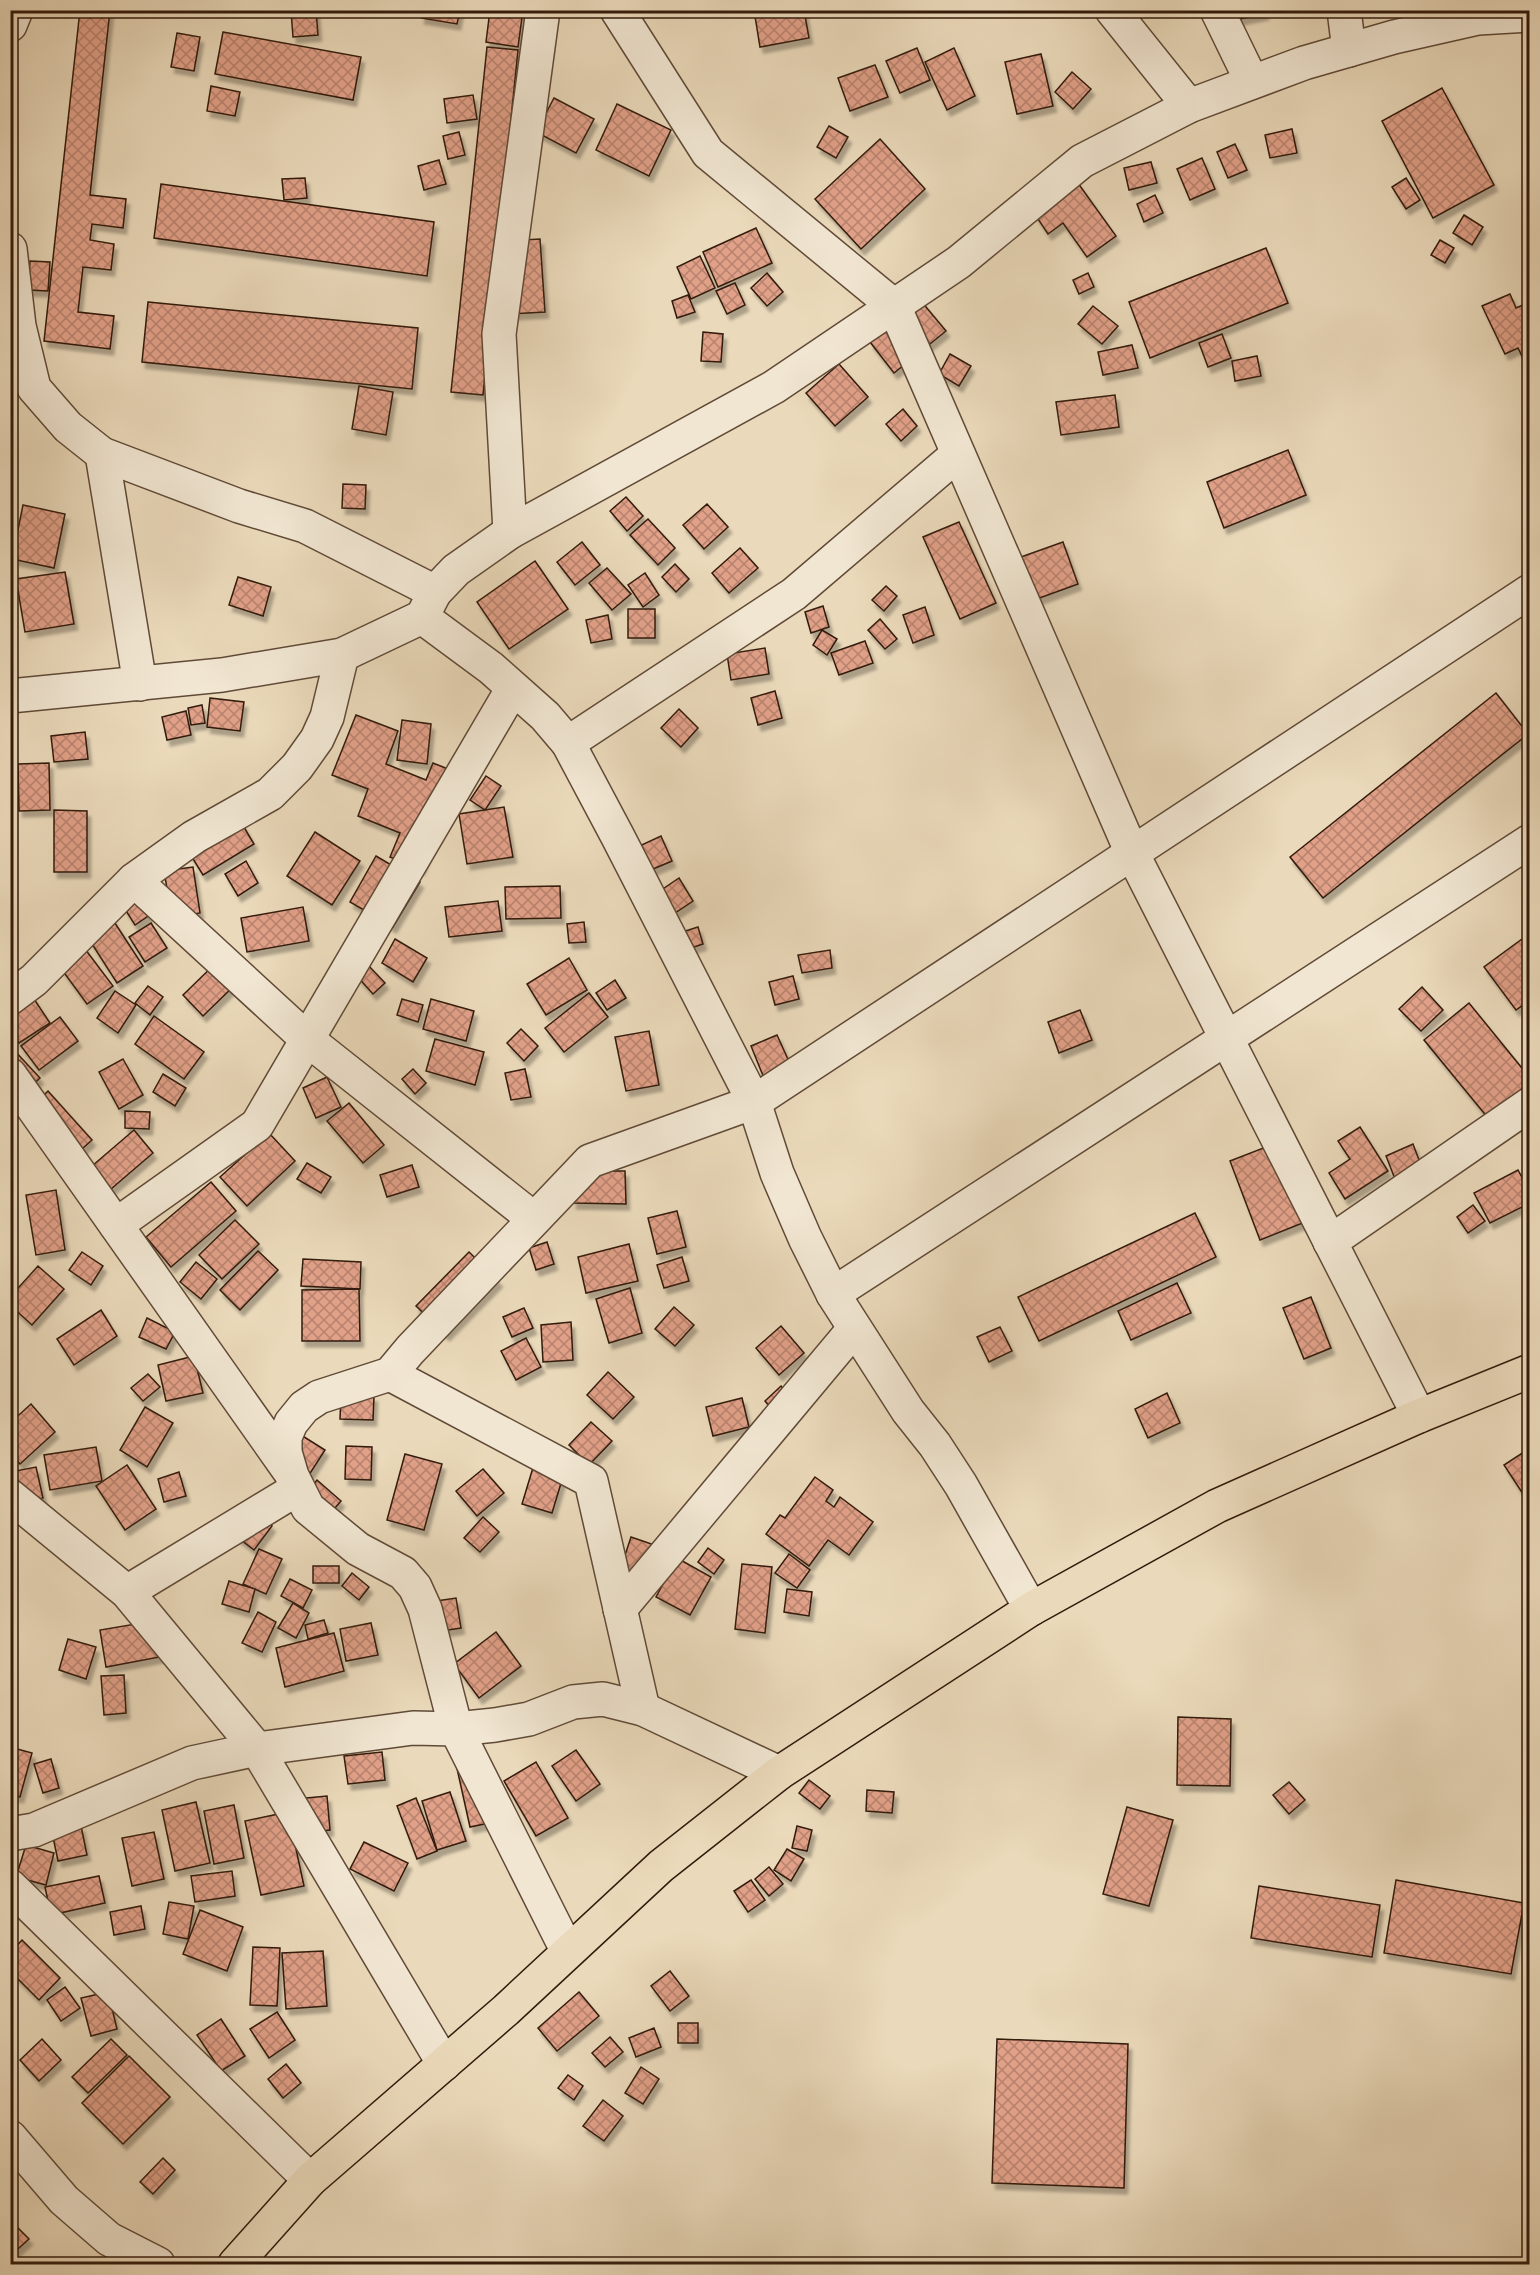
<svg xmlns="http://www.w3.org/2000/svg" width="1540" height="2275" font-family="'Libre Caslon Text',serif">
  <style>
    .building { fill: url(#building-cross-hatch); stroke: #321a0b; stroke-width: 1.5; filter: url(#shadow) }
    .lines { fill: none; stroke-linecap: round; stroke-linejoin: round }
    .minor-casing { stroke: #604a37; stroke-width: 36 }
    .highway-casing { stroke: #321a0b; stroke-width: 36 }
    .minor { stroke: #f1e6d2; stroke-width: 33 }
    .highway { stroke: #ead9ba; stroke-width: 33 }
  </style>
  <defs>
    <pattern id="building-cross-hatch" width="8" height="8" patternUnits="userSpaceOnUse" patternTransform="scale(1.5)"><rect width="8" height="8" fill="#e1a088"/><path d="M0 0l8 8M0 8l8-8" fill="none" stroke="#b7826d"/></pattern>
    <filter id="shadow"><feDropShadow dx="3.5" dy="6" stdDeviation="1.5" flood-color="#0004"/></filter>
  </defs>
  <rect width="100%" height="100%" fill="#ead9ba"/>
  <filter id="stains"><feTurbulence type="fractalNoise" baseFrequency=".00333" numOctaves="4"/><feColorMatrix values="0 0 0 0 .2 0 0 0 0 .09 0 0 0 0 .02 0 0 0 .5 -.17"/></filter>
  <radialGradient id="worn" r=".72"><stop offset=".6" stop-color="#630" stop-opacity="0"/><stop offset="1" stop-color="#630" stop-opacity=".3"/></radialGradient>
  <g class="building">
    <polygon points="80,10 110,10 90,195 126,199 123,228 92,224 90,240 114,244 111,270 83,267 78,312 114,316 110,349 44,341"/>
    <polygon points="316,10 318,35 293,37 291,11"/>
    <polygon points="422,10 460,10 457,24 421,18"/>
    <polygon points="490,10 523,10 518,47 486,42"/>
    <polygon points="754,10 804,10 809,38 760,47"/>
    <polygon points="1232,10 1265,10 1265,14 1234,20"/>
    <polygon points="223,32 361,57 353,100 215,74"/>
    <polygon points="177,33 200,37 194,71 171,67"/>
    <polygon points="487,47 518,50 483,395 451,392"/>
    <polygon points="917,48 930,80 900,93 886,61"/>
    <polygon points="954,48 975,96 947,110 925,62"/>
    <polygon points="1041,54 1053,106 1017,114 1005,62"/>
    <polygon points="875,65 888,97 850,111 838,78"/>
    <polygon points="1072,72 1091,89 1073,109 1055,92"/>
    <polygon points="211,86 240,92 235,116 207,111"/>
    <polygon points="1442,88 1494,185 1433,218 1382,121"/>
    <polygon points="473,95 477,119 447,123 444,99"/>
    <polygon points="554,98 594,119 576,153 536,132"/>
    <polygon points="617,104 671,130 649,176 596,150"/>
    <polygon points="829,126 848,137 836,158 817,147"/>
    <polygon points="1292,129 1297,153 1270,158 1265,135"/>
    <polygon points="459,132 465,155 448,159 443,136"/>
    <polygon points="880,139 925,189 861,249 815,199"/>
    <polygon points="1235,144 1247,170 1228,178 1217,152"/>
    <polygon points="1202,158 1215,189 1190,200 1177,169"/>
    <polygon points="439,160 446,184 424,190 418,166"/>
    <polygon points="1151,162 1157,183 1129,190 1124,168"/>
    <polygon points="305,178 307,198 284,200 282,179"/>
    <polygon points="1406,178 1420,200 1406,209 1392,187"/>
    <polygon points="1075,179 1116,236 1087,257 1063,223 1048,234 1032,210"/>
    <polygon points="161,184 434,222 427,276 154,238"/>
    <polygon points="1155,195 1163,213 1144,222 1137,204"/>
    <polygon points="1464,215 1483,227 1472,245 1453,233"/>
    <polygon points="756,228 772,263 718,287 703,252"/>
    <polygon points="540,239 545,312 510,314 505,241"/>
    <polygon points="1440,240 1454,248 1445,263 1431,255"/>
    <polygon points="1266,248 1288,303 1150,358 1129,302"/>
    <polygon points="700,256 715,288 691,299 677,267"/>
    <polygon points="30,261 50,262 48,291 28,290"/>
    <polygon points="767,273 783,292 767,306 751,288"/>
    <polygon points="1088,273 1094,287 1079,294 1073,280"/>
    <polygon points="735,283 745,305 727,314 716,291"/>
    <polygon points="1510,294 1516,308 1530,302 1530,373 1518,348 1505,354 1482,306"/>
    <polygon points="688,295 695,312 677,318 672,301"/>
    <polygon points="921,301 946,331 894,373 870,342"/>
    <polygon points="148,302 418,328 412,389 142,362"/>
    <polygon points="1093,306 1118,326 1102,344 1078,324"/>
    <polygon points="703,332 723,334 721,362 701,361"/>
    <polygon points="1222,334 1231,358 1208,367 1199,343"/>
    <polygon points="1132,345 1138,368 1103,375 1098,352"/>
    <polygon points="950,354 971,366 959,386 939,374"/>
    <polygon points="1257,356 1261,376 1235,381 1232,361"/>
    <polygon points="839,364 868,397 835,426 806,393"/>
    <polygon points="359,386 393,392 386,435 352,429"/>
    <polygon points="1115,395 1119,427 1061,435 1056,402"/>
    <polygon points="903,409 917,426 901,441 886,424"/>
    <polygon points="1288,450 1306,495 1224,528 1207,482"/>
    <polygon points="343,484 366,485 365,509 342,508"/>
    <polygon points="626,497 643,516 627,531 610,511"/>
    <polygon points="707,504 728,527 704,549 683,525"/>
    <polygon points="23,505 65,514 54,568 12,559"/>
    <polygon points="648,519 675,548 658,565 630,535"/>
    <polygon points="959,522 996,603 960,619 923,537"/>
    <polygon points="582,542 600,565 575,585 557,562"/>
    <polygon points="1063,542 1078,584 1023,604 1007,562"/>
    <polygon points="740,548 758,568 729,593 712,573"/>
    <polygon points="535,561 568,609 509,649 477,602"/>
    <polygon points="675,564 689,579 676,592 662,577"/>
    <polygon points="607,568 631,594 612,610 589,583"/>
    <polygon points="65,572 74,624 25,632 16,579"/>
    <polygon points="645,573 659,595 643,607 628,585"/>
    <polygon points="238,577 271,587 263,616 229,605"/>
    <polygon points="886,586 897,596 884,611 872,600"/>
    <polygon points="823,606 829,627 811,633 805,612"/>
    <polygon points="925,607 934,635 913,643 903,615"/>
    <rect x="628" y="609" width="27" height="29"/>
    <polygon points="608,615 612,639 591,643 586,620"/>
    <polygon points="880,619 897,639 885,649 868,630"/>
    <polygon points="822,630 837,639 827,655 813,645"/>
    <polygon points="865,641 873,663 839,675 831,653"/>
    <polygon points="765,648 769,674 731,680 727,654"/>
    <polygon points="775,691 782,718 758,725 751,698"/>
    <polygon points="1496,693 1528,734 1323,898 1290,857"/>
    <polygon points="210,698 244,702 240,731 207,727"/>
    <polygon points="202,705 205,723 191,725 188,708"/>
    <polygon points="679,709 698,728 681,747 661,728"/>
    <polygon points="186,711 191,735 167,740 162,717"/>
    <polygon points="356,715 398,731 386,764 426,780 433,763 458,773 421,869 390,857 400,833 358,816 368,789 332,775"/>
    <polygon points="402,720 431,724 427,764 397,760"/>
    <polygon points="85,732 88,759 54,762 51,736"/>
    <polygon points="49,763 50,810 19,811 18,764"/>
    <polygon points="486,776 501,786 485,810 470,800"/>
    <polygon points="232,807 254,844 203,875 180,838"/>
    <polygon points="504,807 513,857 467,864 459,814"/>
    <polygon points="54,810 87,811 87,872 54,872"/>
    <polygon points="315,832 360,861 332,905 287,876"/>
    <polygon points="661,836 672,861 646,872 635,848"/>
    <polygon points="376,856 420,882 393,927 350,902"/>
    <polygon points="246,861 258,883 238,896 225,874"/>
    <polygon points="193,867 200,913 172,918 164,871"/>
    <polygon points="679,878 693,901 672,915 657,893"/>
    <polygon points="560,886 561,918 506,919 505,887"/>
    <polygon points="142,894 154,912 135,925 123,906"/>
    <polygon points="498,901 502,931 449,937 445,907"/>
    <polygon points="303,907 309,941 247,952 241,918"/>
    <polygon points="111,917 143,966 117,983 85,933"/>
    <polygon points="584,922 586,942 569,943 567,924"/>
    <polygon points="151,923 167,948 145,962 129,937"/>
    <polygon points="698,927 703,944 682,951 676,934"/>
    <polygon points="395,939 427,958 413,982 382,963"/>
    <polygon points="1522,939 1530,950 1530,1000 1516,1010 1484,967"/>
    <polygon points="82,945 113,986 87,1004 57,963"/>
    <polygon points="830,950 832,968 802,973 798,955"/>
    <polygon points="569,958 587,990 546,1015 527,984"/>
    <polygon points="220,959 240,980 203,1016 183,995"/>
    <polygon points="367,964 385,983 373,994 356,975"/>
    <polygon points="793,976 799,999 775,1005 769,982"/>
    <polygon points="615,980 626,998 607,1010 596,993"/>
    <polygon points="148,986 163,997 150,1015 135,1003"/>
    <polygon points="1422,987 1443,1010 1421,1031 1399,1009"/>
    <polygon points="115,991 136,1005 118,1033 97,1018"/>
    <polygon points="589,993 608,1017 564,1052 545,1028"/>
    <polygon points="32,996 50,1023 19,1043 10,1030 10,1011"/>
    <polygon points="402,999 423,1005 418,1022 397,1015"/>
    <polygon points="431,999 474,1011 466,1041 423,1029"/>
    <polygon points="1469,1003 1530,1078 1530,1083 1488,1118 1424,1040"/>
    <polygon points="1080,1010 1092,1040 1059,1053 1048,1022"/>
    <polygon points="154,1016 204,1052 184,1079 135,1044"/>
    <polygon points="60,1017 78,1041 39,1070 21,1046"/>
    <polygon points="521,1029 538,1046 524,1061 507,1043"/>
    <polygon points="649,1031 659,1085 626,1091 615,1037"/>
    <polygon points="777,1035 796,1077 768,1088 751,1046"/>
    <polygon points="435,1039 484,1052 475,1085 426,1071"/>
    <polygon points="13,1049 40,1078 10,1106 10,1051"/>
    <polygon points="123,1059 143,1095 119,1109 99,1072"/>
    <polygon points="413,1069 426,1083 415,1094 402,1079"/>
    <polygon points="525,1069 531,1097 511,1100 505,1073"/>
    <polygon points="163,1074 186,1088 175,1106 153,1092"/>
    <polygon points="327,1077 341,1107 316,1118 303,1088"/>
    <polygon points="48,1091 92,1140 64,1165 21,1117"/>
    <polygon points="349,1103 384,1145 363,1163 327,1121"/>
    <polygon points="125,1111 150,1112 149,1129 125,1128"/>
    <polygon points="1360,1127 1388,1171 1345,1199 1329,1173 1350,1159 1338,1141"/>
    <polygon points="134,1130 153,1153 111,1189 92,1166"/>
    <polygon points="269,1133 295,1161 247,1206 220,1177"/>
    <polygon points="1289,1138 1320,1216 1260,1240 1230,1161"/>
    <polygon points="1413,1144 1422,1168 1395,1179 1386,1156"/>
    <polygon points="307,1163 331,1177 321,1193 297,1179"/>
    <polygon points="412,1165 419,1187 387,1197 380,1175"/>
    <polygon points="1518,1170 1530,1192 1530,1203 1490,1223 1474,1193"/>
    <polygon points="573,1171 625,1171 626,1204 573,1203"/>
    <polygon points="211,1182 236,1211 171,1267 146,1237"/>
    <polygon points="56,1190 65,1250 36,1255 26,1195"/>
    <polygon points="1473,1205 1485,1221 1468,1233 1457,1217"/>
    <polygon points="677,1211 686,1247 657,1254 648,1218"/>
    <polygon points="1195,1213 1216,1257 1039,1341 1018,1297"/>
    <polygon points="235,1220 259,1244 222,1279 199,1255"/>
    <polygon points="547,1242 554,1264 536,1270 529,1248"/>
    <polygon points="629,1244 638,1281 586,1293 578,1257"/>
    <polygon points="258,1251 278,1270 240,1310 220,1290"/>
    <polygon points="82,1252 103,1266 91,1285 69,1270"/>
    <polygon points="469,1252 499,1281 446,1335 416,1306"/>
    <polygon points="682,1257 689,1281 664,1288 657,1265"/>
    <polygon points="303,1259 361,1262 360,1289 301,1286"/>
    <polygon points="196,1262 217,1279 201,1299 180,1282"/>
    <polygon points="38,1266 64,1289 32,1325 10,1305 10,1297"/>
    <polygon points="1177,1283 1191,1313 1131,1340 1118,1311"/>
    <polygon points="630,1288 642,1333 609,1343 596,1299"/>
    <polygon points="359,1289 360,1341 302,1341 302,1290"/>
    <polygon points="1311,1297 1331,1348 1304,1359 1283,1308"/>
    <polygon points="674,1307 694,1325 675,1346 655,1329"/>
    <polygon points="524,1308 533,1328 512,1337 503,1317"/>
    <polygon points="101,1310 117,1336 74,1365 57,1339"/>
    <polygon points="147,1318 175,1332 166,1349 139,1337"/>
    <polygon points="571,1322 573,1360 543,1362 541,1325"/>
    <polygon points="781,1326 804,1353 779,1375 756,1348"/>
    <polygon points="1000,1327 1012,1351 989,1362 977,1337"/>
    <polygon points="526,1338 541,1367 516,1380 501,1351"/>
    <polygon points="194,1356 203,1393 166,1401 158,1365"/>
    <polygon points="608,1372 634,1397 613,1419 587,1395"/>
    <polygon points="148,1374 160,1387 143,1401 131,1388"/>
    <polygon points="781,1386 792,1399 775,1413 765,1401"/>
    <polygon points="1167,1393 1180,1423 1148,1438 1135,1409"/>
    <polygon points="341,1395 374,1396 373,1420 340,1419"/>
    <polygon points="742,1398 749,1427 713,1436 706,1407"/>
    <polygon points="31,1404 55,1432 20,1464 10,1452 10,1423"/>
    <polygon points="145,1407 173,1423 147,1467 120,1450"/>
    <polygon points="591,1422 612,1441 589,1465 569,1445"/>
    <polygon points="301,1435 325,1450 309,1475 285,1459"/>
    <polygon points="346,1446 372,1447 371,1480 345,1479"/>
    <polygon points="96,1447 102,1481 50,1490 44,1455"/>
    <polygon points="1530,1448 1530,1489 1523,1494 1504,1465"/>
    <polygon points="405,1454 442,1464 424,1530 387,1520"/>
    <polygon points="535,1461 565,1470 552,1513 522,1504"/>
    <polygon points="127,1465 156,1509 125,1530 96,1486"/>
    <polygon points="36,1467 43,1498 10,1506 10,1472"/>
    <polygon points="483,1469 504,1493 477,1516 456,1491"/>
    <polygon points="179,1472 186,1496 164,1502 158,1479"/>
    <polygon points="815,1477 833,1490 826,1501 834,1507 840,1497 873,1522 849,1555 828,1540 809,1566 766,1534 780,1515 785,1518"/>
    <polygon points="317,1480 341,1501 328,1516 304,1496"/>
    <polygon points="250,1509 272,1526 254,1550 232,1533"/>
    <polygon points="483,1517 499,1532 480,1552 464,1538"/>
    <polygon points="631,1537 666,1549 615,1586"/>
    <polygon points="708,1548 724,1560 714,1574 698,1562"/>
    <polygon points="259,1549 282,1559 266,1594 243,1584"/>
    <polygon points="789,1554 810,1570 797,1588 775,1573"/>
    <polygon points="677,1558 711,1577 690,1615 656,1597"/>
    <polygon points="742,1564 772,1567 765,1633 735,1629"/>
    <rect x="313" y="1566" width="26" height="17"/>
    <polygon points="352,1573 369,1587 359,1600 342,1586"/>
    <polygon points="290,1579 312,1590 303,1608 281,1596"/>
    <polygon points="229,1581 255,1589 249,1612 222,1604"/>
    <polygon points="787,1589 812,1592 809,1616 784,1612"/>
    <polygon points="456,1598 461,1628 435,1632 430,1602"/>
    <polygon points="293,1603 309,1613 296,1638 278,1628"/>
    <polygon points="258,1612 276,1622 262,1652 242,1643"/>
    <polygon points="159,1620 165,1656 106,1667 100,1630"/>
    <polygon points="324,1620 328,1633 308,1639 305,1625"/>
    <polygon points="371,1623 378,1655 346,1661 340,1629"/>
    <polygon points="496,1632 521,1666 479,1698 454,1664"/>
    <polygon points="334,1633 344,1671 285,1687 276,1648"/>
    <polygon points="68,1639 96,1647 86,1679 59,1670"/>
    <polygon points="124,1675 126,1713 104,1715 101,1676"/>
    <polygon points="1178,1717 1231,1719 1230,1786 1177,1785"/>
    <polygon points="10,1747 32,1753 20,1797 10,1795"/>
    <polygon points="576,1750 600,1784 576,1801 552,1766"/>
    <polygon points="382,1752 385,1780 348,1784 344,1756"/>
    <polygon points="51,1759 59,1788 43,1793 34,1764"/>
    <polygon points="536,1762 568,1818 536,1836 504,1781"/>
    <polygon points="456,1764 489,1823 470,1827"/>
    <polygon points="809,1780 830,1796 820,1809 799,1793"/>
    <polygon points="1289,1782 1305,1800 1289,1814 1273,1795"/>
    <polygon points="867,1790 894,1792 892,1813 866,1811"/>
    <polygon points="450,1792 466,1841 437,1850 422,1801"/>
    <polygon points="327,1796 330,1830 300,1833 296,1799"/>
    <polygon points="416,1798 437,1851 417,1859 397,1806"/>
    <polygon points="196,1802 210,1863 175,1871 162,1810"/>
    <polygon points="234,1805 244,1858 214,1864 204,1811"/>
    <polygon points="1127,1807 1173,1820 1149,1906 1103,1894"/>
    <polygon points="288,1812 304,1886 261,1895 245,1821"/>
    <polygon points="81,1826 87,1855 58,1861 52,1832"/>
    <polygon points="797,1826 812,1830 807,1851 792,1848"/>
    <polygon points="154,1832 164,1879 132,1886 122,1838"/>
    <polygon points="364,1842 408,1863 394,1891 350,1869"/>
    <polygon points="26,1845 54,1853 46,1885 16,1877"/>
    <polygon points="787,1849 804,1859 791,1881 774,1870"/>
    <polygon points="769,1867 783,1884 769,1896 755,1879"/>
    <polygon points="232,1871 235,1896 195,1902 191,1876"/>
    <polygon points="99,1876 105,1903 51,1915 45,1887"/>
    <polygon points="751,1880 765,1900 748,1912 734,1891"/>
    <polygon points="1396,1880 1524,1903 1511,1974 1384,1953"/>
    <polygon points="1259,1886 1380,1905 1372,1957 1251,1938"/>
    <polygon points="169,1902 194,1906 188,1939 163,1934"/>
    <polygon points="141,1906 145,1929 114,1935 110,1912"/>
    <polygon points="200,1910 243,1927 227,1971 183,1954"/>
    <polygon points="22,1940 60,1978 39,2000 10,1971 10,1953"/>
    <polygon points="253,1947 280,1948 277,2006 250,2005"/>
    <polygon points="323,1951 327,2006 286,2009 282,1953"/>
    <polygon points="670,1971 689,1996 670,2011 651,1986"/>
    <polygon points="65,1987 80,2008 61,2021 47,2000"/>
    <polygon points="108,1992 117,2029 91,2036 81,1998"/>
    <polygon points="579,1992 599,2016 557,2051 538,2028"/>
    <polygon points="277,2012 295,2040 269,2058 250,2029"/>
    <polygon points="221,2019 245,2056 221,2071 197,2035"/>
    <rect x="678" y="2023" width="20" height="20"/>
    <polygon points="654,2028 661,2047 636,2057 629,2038"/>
    <polygon points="610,2037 623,2052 605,2067 592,2053"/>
    <polygon points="42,2039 61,2060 39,2081 20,2060"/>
    <polygon points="111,2039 127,2055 88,2093 72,2077"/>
    <polygon points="997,2039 1128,2044 1124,2188 992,2183"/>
    <polygon points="129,2056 170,2097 123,2144 82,2103"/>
    <polygon points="286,2064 301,2083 283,2098 268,2079"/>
    <polygon points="641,2067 659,2079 643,2104 625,2093"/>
    <polygon points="568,2075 583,2086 574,2100 558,2088"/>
    <polygon points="603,2100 623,2116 604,2141 583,2126"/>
    <polygon points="163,2158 175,2170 153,2194 140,2182"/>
    <polygon points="10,2220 29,2239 10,2256"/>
  </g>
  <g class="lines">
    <defs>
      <g id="minor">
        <polyline points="617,10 708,153 894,306 1132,853 1419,1416"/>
        <polyline points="1112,10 1189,106"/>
        <polyline points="1217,10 1252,82"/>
        <polyline points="1344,10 1349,50"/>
        <polyline points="10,25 16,10"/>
        <polyline points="10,249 19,326 34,388 68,427 102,454 239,506 305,526 435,592"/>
        <polyline points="102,454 140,684"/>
        <polyline points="510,532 499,334 543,10"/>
        <polyline points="422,617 491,668 545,716 568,743 618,837 754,1102 777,1173 805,1238 833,1294 908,1411 935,1445 961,1485 1031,1609"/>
        <polyline points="10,696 222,675 342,655 422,617 435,592 456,570 510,532 774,387 959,262 1082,161 1189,106 1304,63 1394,37 1478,18 1530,15"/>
        <polyline points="568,743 794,594 958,454"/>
        <polyline points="134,880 308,1040 534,1219"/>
        <polyline points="10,998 34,980 134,880 194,837 270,794 297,767 317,739 327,717 342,655"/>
        <polyline points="10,1075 288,1469"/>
        <polyline points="116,1225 257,1125 513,688"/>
        <polyline points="1330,1242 1530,1104"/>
        <polyline points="833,1294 1530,841"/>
        <polyline points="390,1374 591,1481 643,1709"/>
        <polyline points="10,1496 127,1592 257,1749 444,2064"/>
        <polyline points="127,1592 297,1489"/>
        <polyline points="620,1609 854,1329"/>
        <polyline points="10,1834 34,1830 192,1763 257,1749 413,1728 456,1729 495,1725 529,1719 573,1702 603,1699 643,1709 779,1773"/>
        <polyline points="10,1886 310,2180"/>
        <polyline points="568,1952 456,1729 425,1609 415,1587 403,1573 358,1549 308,1508 292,1476 285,1452 285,1437 291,1423 304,1407 319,1397 390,1374 410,1350 590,1161 754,1102 1530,591"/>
        <polyline points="10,2137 64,2200 109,2239 158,2264"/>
      </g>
      <polyline id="highway" points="235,2264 310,2180 506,2010 661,1866 779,1773 1031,1609 1217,1506 1419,1416 1530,1371"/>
    </defs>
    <use href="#minor" class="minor-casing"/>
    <use href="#highway" class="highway-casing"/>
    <use href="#minor" class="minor"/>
    <use href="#highway" class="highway"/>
  </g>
  <rect width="1540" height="2275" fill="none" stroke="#ead9ba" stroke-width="36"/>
  <rect x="12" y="12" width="1516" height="2251" fill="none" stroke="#321a0b" stroke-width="3"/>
  <rect x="18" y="18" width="1504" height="2239" fill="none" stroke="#321a0b" stroke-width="1.5"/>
  <rect width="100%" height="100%" filter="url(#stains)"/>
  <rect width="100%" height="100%" fill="url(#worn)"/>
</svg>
